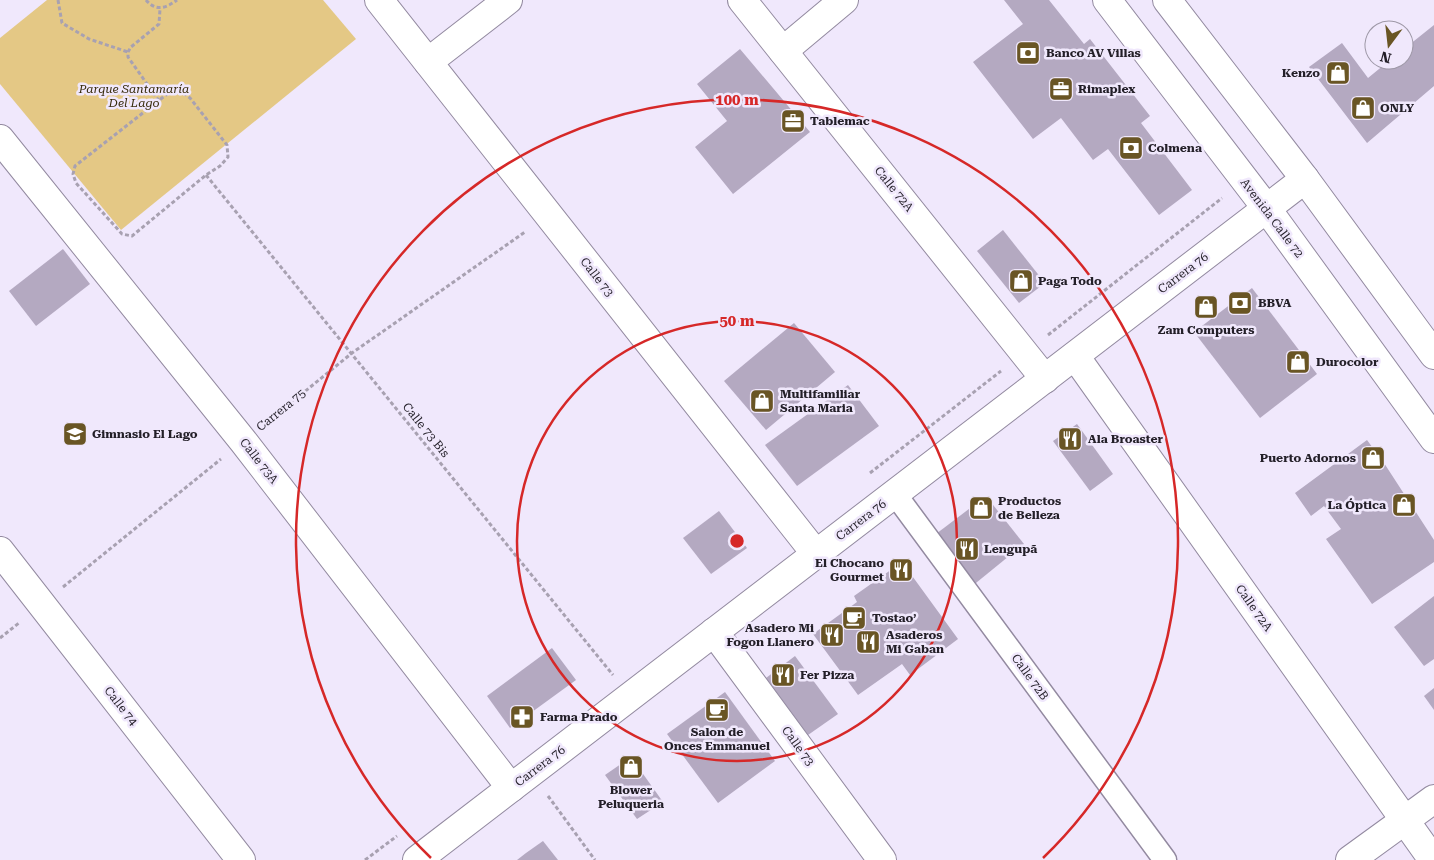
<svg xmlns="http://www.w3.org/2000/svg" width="1434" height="860" font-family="'Roboto Serif',serif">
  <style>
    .green { fill: #e4c885 }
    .building { fill: #b4a9c1 }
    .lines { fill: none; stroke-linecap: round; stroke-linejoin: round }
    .pedestrian-casing { stroke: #938aa0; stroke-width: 25 }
    .minor-casing { stroke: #938aa0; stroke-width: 30 }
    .tertiary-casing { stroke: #938aa0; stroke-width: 30 }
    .secondary-casing { stroke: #938aa0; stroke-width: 30 }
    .path { stroke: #a8a1b1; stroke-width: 3; stroke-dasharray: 4 2.5; stroke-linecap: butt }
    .pedestrian { stroke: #fff; stroke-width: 22 }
    .minor { stroke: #fff; stroke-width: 28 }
    .tertiary { stroke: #fff; stroke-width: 28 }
    .secondary { stroke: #fff; stroke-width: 28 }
    .ring { fill: none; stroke: #d62828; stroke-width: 2.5 }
    .labels { text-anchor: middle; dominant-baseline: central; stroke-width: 5; stroke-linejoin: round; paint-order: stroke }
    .poi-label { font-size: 12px; font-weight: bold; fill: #231f28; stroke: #f0e8fc; text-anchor: start }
    .park-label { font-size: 12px; font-style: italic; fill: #362a09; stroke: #f0e8fc }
    .street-label { font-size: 12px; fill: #231f28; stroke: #f0e8fc }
    .centre { fill: #d62828; stroke: #f0e8fc; stroke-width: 2.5 }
    .ring-label { font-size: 15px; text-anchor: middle; font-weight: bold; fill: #d62828; stroke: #f0e8fc; stroke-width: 5; stroke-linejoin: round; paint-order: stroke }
  </style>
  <rect width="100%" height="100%" fill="#f0e8fc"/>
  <polygon class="green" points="47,0 323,0 356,39 121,230 0,84 0,38"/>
  <g class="building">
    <polygon points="1004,0 1049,0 1084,44 1090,39 1150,116 1141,123 1192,190 1159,215 1108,149 1093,160 1061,118 1033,139 973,62 1023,24"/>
    <polygon points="1434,25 1434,86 1367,143 1309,67 1342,43 1368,78 1390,60 1404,60 1404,49"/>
    <polygon points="740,49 810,132 733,194 695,147 727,121 697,84"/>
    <polygon points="1003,230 1045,283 1019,303 977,251"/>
    <polygon points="63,249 90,284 36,326 9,291"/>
    <polygon points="1252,288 1317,374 1260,418 1194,332"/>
    <polygon points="794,323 835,372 766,430 724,381"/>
    <polygon points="848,385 879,426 797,486 765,445"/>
    <polygon points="1077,424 1113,474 1090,491 1053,441"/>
    <polygon points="1367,440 1384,463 1434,540 1434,562 1372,604 1326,539 1341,529 1324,506 1311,516 1295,493"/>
    <polygon points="986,496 1024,544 971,587 932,537"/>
    <polygon points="719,511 747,548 711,574 683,538"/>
    <polygon points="902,562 958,639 910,675 902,664 858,695 813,634 857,602 854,596"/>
    <polygon points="1434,596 1434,659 1424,666 1394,627"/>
    <polygon points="552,648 576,680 510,728 487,696"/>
    <polygon points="795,656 838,714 808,735 766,678"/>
    <polygon points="1434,688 1434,710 1424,696"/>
    <polygon points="725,692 775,761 718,803 667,734"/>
    <polygon points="631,757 663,802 637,819 605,775"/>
    <polygon points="543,841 558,860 517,860 526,853"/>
  </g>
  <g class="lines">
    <defs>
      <polyline id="pedestrian" points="895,494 1165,860"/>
      <g id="minor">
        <polyline points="742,0 1045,379"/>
        <polyline points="783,51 844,0"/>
        <polyline points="428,62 508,0"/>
        <polyline points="0,139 243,441 511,788"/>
        <polyline points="1075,356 1433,860"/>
        <polyline points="714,632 882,860"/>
        <polyline points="1350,860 1434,799"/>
      </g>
      <g id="tertiary">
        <polyline points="379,0 816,554"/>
        <polyline points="0,551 241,860"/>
      </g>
      <g id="secondary">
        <polyline points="1107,0 1267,209 1434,439"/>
        <polyline points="1167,0 1305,179 1434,355"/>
        <polyline points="417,860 1305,179"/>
      </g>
    </defs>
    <use href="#pedestrian" class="pedestrian-casing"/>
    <use href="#minor" class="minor-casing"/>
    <use href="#tertiary" class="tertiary-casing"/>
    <use href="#secondary" class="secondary-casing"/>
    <g class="path">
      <polyline points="58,0 62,23 89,39 128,52"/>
      <path d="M146,0C156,12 166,8 177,0"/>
      <polygon points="171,91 181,91 190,98 227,145 228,157 220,166 206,175 132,236 122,234 76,183 73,174 75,166"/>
      <polyline points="159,101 128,57 128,52 131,47 159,24 160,9"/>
      <polyline points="206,175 613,675"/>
      <polyline points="1048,335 1222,198"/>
      <polyline points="265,424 352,353 525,232"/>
      <polyline points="870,473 1001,371"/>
      <polyline points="63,587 221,459"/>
      <polyline points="0,638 19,623"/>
      <polyline points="548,796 595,860"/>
      <polyline points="365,860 397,836"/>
    </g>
    <use href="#pedestrian" class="pedestrian"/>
    <use href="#minor" class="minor"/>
    <use href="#tertiary" class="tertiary"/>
    <use href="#secondary" class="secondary"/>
  </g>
  <g class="ring">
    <circle cx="737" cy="541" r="220"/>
    <path d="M431 858A441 441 0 1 1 1043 858"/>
  </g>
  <defs>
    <symbol id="bank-square" viewBox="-11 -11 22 22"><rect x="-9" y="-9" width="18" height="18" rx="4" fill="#695524" stroke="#f0e8fc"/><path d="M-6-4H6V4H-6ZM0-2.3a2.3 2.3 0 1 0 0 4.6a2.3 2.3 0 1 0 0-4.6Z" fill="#fff"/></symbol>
    <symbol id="shop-square" viewBox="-11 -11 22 22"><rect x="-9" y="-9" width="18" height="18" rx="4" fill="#695524" stroke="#f0e8fc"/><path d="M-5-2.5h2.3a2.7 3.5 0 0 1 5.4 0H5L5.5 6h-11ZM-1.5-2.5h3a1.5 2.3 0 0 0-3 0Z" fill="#fff"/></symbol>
    <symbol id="office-square" viewBox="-11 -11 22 22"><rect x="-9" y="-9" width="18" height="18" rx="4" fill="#695524" stroke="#f0e8fc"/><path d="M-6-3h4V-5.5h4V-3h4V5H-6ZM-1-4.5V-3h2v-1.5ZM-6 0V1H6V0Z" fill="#fff"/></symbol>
    <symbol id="school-square" viewBox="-11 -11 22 22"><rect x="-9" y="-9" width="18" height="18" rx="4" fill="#695524" stroke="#f0e8fc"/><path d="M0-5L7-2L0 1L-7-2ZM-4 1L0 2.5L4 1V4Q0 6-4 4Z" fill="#fff"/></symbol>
    <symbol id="restaurant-square" viewBox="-11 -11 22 22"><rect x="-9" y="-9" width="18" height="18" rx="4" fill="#695524" stroke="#f0e8fc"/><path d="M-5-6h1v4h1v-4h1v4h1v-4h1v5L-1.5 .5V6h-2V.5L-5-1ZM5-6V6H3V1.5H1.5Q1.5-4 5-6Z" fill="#fff"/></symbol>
    <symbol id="cafe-square" viewBox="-11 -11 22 22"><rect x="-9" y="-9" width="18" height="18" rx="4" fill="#695524" stroke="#f0e8fc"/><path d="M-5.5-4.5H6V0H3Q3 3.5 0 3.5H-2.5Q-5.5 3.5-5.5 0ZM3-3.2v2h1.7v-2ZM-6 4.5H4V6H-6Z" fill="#fff"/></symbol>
    <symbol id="pharmacy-square" viewBox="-11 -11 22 22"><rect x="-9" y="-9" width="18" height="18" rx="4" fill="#695524" stroke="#f0e8fc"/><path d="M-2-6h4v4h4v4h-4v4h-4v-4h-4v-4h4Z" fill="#fff"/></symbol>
  </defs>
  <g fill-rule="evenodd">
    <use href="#bank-square" x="1014" y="39" width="28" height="28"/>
    <use href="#shop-square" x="1324" y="59" width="28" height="28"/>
    <use href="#office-square" x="1047" y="75" width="28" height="28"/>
    <use href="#shop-square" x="1349" y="94" width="28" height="28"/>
    <use href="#office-square" x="779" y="107" width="28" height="28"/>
    <use href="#bank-square" x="1117" y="134" width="28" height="28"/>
    <use href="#shop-square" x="1007" y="267" width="28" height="28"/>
    <use href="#bank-square" x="1226" y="289" width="28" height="28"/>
    <use href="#shop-square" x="1192" y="293" width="28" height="28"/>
    <use href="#shop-square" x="1284" y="348" width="28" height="28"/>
    <use href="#shop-square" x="748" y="387" width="28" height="28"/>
    <use href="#school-square" x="61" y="420" width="28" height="28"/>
    <use href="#restaurant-square" x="1056" y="425" width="28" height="28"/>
    <use href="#shop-square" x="1359" y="444" width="28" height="28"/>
    <use href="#shop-square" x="1390" y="491" width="28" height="28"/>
    <use href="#shop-square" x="967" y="494" width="28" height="28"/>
    <use href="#restaurant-square" x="953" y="535" width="28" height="28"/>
    <use href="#restaurant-square" x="887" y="556" width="28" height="28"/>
    <use href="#cafe-square" x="840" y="604" width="28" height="28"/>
    <use href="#restaurant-square" x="818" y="621" width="28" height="28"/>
    <use href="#restaurant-square" x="854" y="628" width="28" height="28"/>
    <use href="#restaurant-square" x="769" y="661" width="28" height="28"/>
    <use href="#cafe-square" x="703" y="696" width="28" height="28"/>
    <use href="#pharmacy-square" x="508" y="703" width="28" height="28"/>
    <use href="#shop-square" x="617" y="753" width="28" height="28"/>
  </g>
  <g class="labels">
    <g class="poi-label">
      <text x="1046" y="53">Banco AV Villas</text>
      <text x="1320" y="73" text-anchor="end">Kenzo</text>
      <text x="1078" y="89">Rimaplex</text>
      <text x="1380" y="108">ONLY</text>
      <text x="810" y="121">Tablemac</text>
      <text x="1148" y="148">Colmena</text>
      <text x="1038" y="281">Paga Todo</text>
      <text x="1258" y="303">BBVA</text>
      <text x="1206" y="330" text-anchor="middle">Zam Computers</text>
      <text x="1316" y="362">Durocolor</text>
      <text x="780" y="394">Multifamiliar<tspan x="780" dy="14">Santa Maria</tspan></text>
      <text x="92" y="434">Gimnasio El Lago</text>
      <text x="1088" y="439">Ala Broaster</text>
      <text x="1356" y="458" text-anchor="end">Puerto Adornos</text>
      <text x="998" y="501">Productos<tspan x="998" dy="14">de Belleza</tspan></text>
      <text x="1386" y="505" text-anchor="end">La Óptica</text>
      <text x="984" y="549">Lengupã</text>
      <text x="884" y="563" text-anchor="end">El Chocano<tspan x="884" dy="14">Gourmet</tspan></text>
      <text x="872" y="618">Tostao’</text>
      <text x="814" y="628" text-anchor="end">Asadero Mi<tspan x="814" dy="14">Fogon Llanero</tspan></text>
      <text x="886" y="635">Asaderos<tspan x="886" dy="14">Mi Gaban</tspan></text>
      <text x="800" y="675">Fer Pizza</text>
      <text x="540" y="717">Farma Prado</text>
      <text x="717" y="732" text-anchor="middle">Salon de<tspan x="717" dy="14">Onces Emmanuel</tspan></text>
      <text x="631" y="790" text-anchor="middle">Blower<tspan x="631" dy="14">Peluqueria</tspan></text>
    </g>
    <g class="park-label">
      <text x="134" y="89">Parque Santamaría<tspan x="134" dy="14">Del Lago</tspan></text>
    </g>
    <g class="street-label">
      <text transform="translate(894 189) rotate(51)">Calle 72A</text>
      <text transform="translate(1272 218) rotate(53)">Avenida Calle 72</text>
      <text transform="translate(1183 273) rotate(-37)">Carrera 76</text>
      <text transform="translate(597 277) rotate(52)">Calle 73</text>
      <text transform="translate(281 410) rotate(-39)">Carrera 75</text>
      <text transform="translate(426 430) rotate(51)">Calle 73 Bis</text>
      <text transform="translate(259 461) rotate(52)">Calle 73A</text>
      <text transform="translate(861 520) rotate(-37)">Carrera 76</text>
      <text transform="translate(1254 608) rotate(55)">Calle 72A</text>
      <text transform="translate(1030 677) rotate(54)">Calle 72B</text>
      <text transform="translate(121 706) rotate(52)">Calle 74</text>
      <text transform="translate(798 746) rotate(54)">Calle 73</text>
      <text transform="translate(540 766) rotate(-37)">Carrera 76</text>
    </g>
  </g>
  <circle cx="737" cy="541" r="8" class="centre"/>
  <g class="ring-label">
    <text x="737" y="105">100 m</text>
    <text x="737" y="326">50 m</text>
  </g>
  <g transform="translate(1389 45) rotate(195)"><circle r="24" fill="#f0e8fc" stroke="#9e98a7"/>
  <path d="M0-4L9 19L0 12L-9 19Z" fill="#695524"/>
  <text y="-8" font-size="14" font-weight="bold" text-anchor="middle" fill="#231f28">N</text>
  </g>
</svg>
